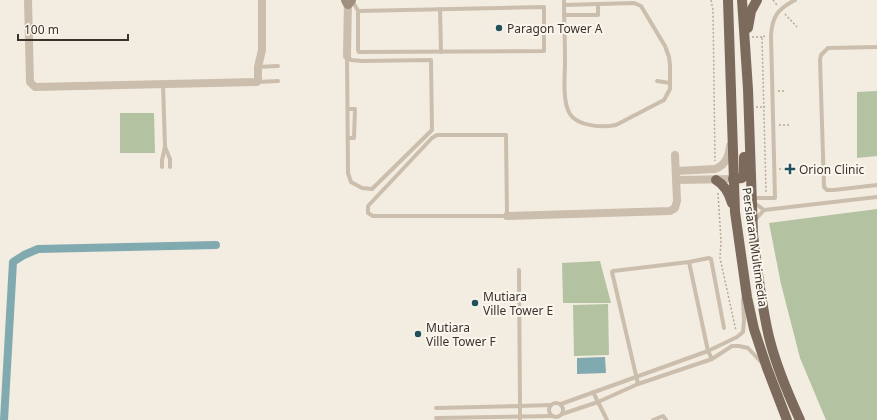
<svg xmlns="http://www.w3.org/2000/svg" width="877" height="420" font-family="'Noto Sans',sans-serif">
  <style>
    .green { fill: #b3c3a1 }
    .water { fill: #80a9b0 }
    .lines { fill: none; stroke-linecap: round; stroke-linejoin: round }
    .canal { stroke: #80a9b0; stroke-width: 8 }
    .path { stroke: #b8a997; stroke-width: 1.5; stroke-dasharray: 2 2; stroke-linecap: butt }
    .service { stroke: #ccbead; stroke-width: 4 }
    .minor { stroke: #ccbead; stroke-width: 8 }
    .secondary { stroke: #a08e7e; stroke-width: 10 }
    .primary { stroke: #7c6b5d; stroke-width: 10 }
    .poi-dot { fill: #21515b; stroke: #faf6ee; stroke-width: 1.5 }
    .labels { text-anchor: middle; dominant-baseline: central; stroke-width: 4; stroke-linejoin: round; paint-order: stroke }
    .poi-label { font-size: 12px; fill: #3a322b; stroke: #faf6ee; text-anchor: start }
    .street-label { font-size: 12px; fill: #3a322b; stroke: #faf6ee }
  </style>
  <rect width="100%" height="100%" fill="#f3ede1"/>
  <g class="green">
    <polygon points="877,91 877,156 857,158 857,92"/>
    <polygon points="120,113 154,113 155,153 120,153"/>
    <polygon points="877,209 877,420 826,420 800,358 781,284 769,223"/>
    <polygon points="600,261 611,303 563,303 562,263"/>
    <polygon points="608,304 609,355 574,356 573,305"/>
  </g>
  <polygon class="water" points="605,357 606,373 577,374 577,358"/>
  <g class="lines">
    <polyline class="canal" points="4,420 13,262 24,255 38,249 216,245"/>
    <g class="path">
      <polyline points="711,0 713,10 715,161"/>
      <polyline points="773,0 777,5"/>
      <polyline points="785,14 797,27"/>
      <polyline points="765,36 762,37 766,192"/>
      <polyline points="752,37 762,37"/>
      <polyline points="778,91 786,91"/>
      <polyline points="756,107 765,107"/>
      <polyline points="779,125 789,125"/>
      <polyline points="779,169 787,169"/>
      <polyline points="718,193 721,241 720,258 736,331"/>
    </g>
    <g class="service">
      <polyline points="352,0 358,11 358,50 359,52 544,51 544,7 358,11"/>
      <path d="M564,0C564,21 565,41 565,62C565,76 562,102 570,114C577,126 603,128 616,125L664,100L670,89V65L669,57L665,46L641,6L634,3L564,5"/>
      <polyline points="440,9 441,52"/>
      <polyline points="564,15 598,15 598,4"/>
      <polyline points="877,47 828,48 821,55 820,60 824,187 827,190 834,190 877,185"/>
      <polygon points="347,56 351,60 362,61 431,60 432,130 372,189 362,188 351,182 348,173"/>
      <polyline points="258,67 278,66"/>
      <polyline points="657,81 670,83"/>
      <polyline points="257,82 278,81"/>
      <polyline points="348,109 355,109 354,138 348,138"/>
      <polygon points="437,135 506,135 507,216 373,216 368,213 368,206 432,138"/>
      <polyline points="165,147 170,159 170,167"/>
      <polyline points="162,167 162,160 165,147 163,84"/>
      <path d="M752,198H775L771,36C772,16 778,9 795,0"/>
      <polyline points="753,202 764,210"/>
      <polyline points="754,221 764,210 877,197"/>
      <polyline points="689,262 709,258 711,259 724,328"/>
      <polyline points="519,270 520,406 551,405"/>
      <polyline points="638,384 612,272 613,271 689,262 708,351 712,359"/>
      <polyline points="593,392 607,420"/>
      <circle cx="556" cy="410" r="7"/>
      <polyline points="561,404 708,351 737,337 743,332 744,321 743,299"/>
      <polyline points="436,408 520,406 520,420"/>
      <polyline points="562,414 598,402 638,384 712,359 732,346 739,346 748,348 761,362"/>
      <polyline points="436,418 552,416"/>
      <polyline points="653,420 663,416 666,420"/>
    </g>
    <g class="minor">
      <polyline points="28,0 30,82 35,87 257,82 258,80 258,67 262,50 262,0"/>
      <polyline points="347,56 348,0"/>
      <path d="M676,171L715,169C726,165 729,156 730,146"/>
      <polyline points="676,180 733,179"/>
      <polyline points="507,216 670,211 675,208 677,201 675,155"/>
    </g>
    <polyline class="secondary" points="346,0 348,4 351,0"/>
    <g class="primary">
      <polyline points="728,0 735,212 747,297 754,329 767,368 787,420"/>
      <path d="M742,0L748,89L753,234C757,268 761,303 769,337C776,366 788,394 800,420"/>
      <polyline points="748,28 751,11 757,0"/>
      <polyline points="733,179 742,178 744,175 744,157"/>
      <path d="M716,180C725,185 729,193 732,203"/>
    </g>
  </g>
  <g class="poi-dot">
    <circle cx="499" cy="28" r="4"/>
    <path d="M788 163h4v4h4v4h-4v4h-4v-4h-4v-4h4z"/>
    <circle cx="475" cy="303" r="4"/>
    <circle cx="418" cy="334" r="4"/>
  </g>
  <g class="labels">
    <g class="poi-label">
      <text x="507" y="28">Paragon Tower A</text>
      <text x="799" y="169">Orion Clinic</text>
      <text x="483" y="296">Mutiara<tspan x="483" dy="14">Ville Tower E</tspan></text>
      <text x="426" y="327">Mutiara<tspan x="426" dy="14">Ville Tower F</tspan></text>
    </g>
    <g class="street-label">
      <text transform="translate(755 247) rotate(82)">Persiaran Multimedia</text>
    </g>
  </g>
  <path d="M18 34v6h110v-6" fill="none" stroke="#3a322b" stroke-width="2"/>
  <text x="24" y="34" font-size="12" fill="#3a322b" stroke="#faf6ee" stroke-width="3" paint-order="stroke">100 m</text>
</svg>
